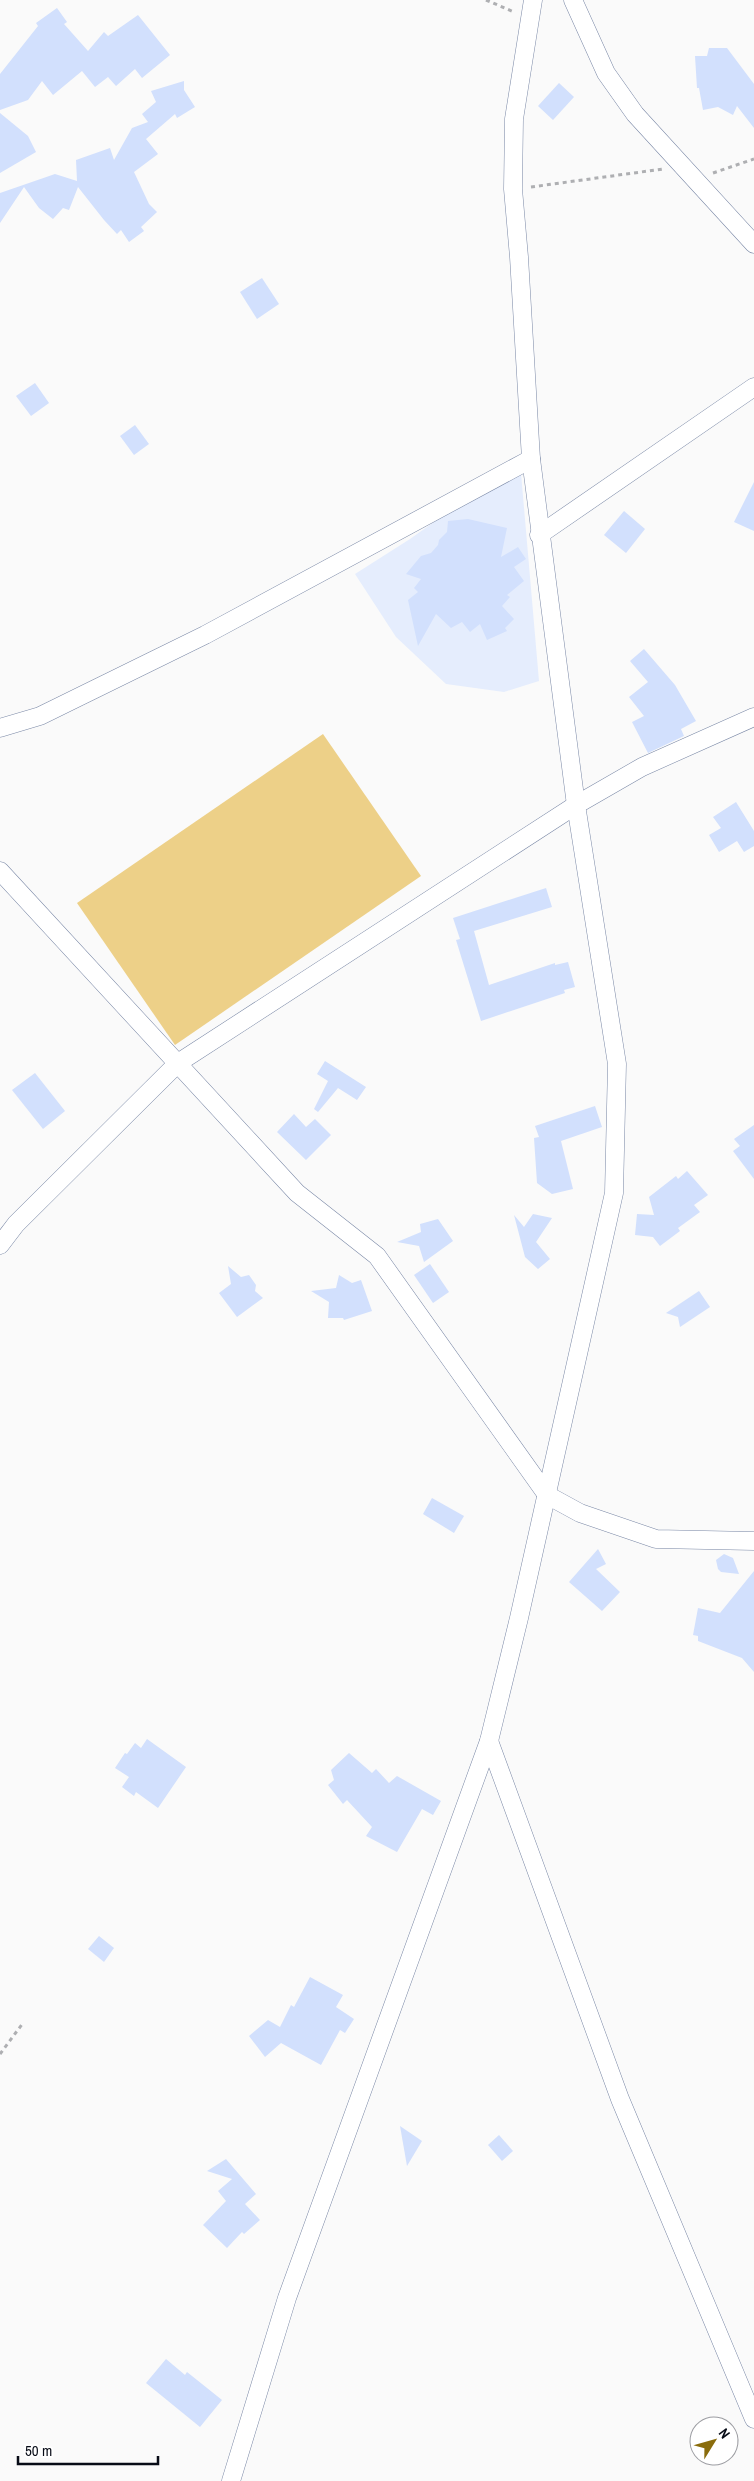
<svg xmlns="http://www.w3.org/2000/svg" width="754" height="2481" font-family="'Archivo Narrow',sans-serif">
  <style>
    .built { fill: #e5edfd }
    .green { fill: #edd088 }
    .building { fill: #d2e0fd }
    .lines { fill: none; stroke-linecap: round; stroke-linejoin: round }
    .minor-casing { stroke: #7a88a6; stroke-width: 19 }
    .path { stroke: #aeafb2; stroke-width: 3; stroke-dasharray: 4 4; stroke-linecap: butt }
    .minor { stroke: #fff; stroke-width: 18 }
  </style>
  <rect width="100%" height="100%" fill="#fafafa"/>
  <polygon class="built" points="521,473 539,681 504,692 446,684 396,637 355,574 410,539 458,505"/>
  <polygon class="green" points="323,734 421,876 175,1045 77,903"/>
  <g class="building">
    <polygon points="57,8 67,22 64,24 88,51 104,32 108,36 138,15 170,55 142,78 135,69 116,86 108,77 95,87 82,71 53,95 42,81 28,100 0,110 0,74 38,26 36,23"/>
    <polygon points="709,48 727,48 754,84 754,128 737,106 733,115 718,107 703,110 699,88 697,88 695,56 707,56"/>
    <polygon points="184,81 184,90 195,107 177,118 175,114 146,139 158,154 134,172 149,204 157,212 141,227 144,231 129,242 121,230 117,234 104,220 78,187 69,210 63,208 53,219 39,208 24,187 0,223 0,193 55,174 77,181 76,160 110,148 114,160 132,128 148,122 142,114 156,102 151,91"/>
    <polygon points="559,83 574,97 553,120 538,106"/>
    <polygon points="0,113 28,136 36,152 0,173"/>
    <polygon points="262,278 279,304 257,319 240,292"/>
    <polygon points="35,383 49,403 31,416 16,396"/>
    <polygon points="135,425 149,444 134,455 120,436"/>
    <polygon points="754,482 754,531 734,522"/>
    <polygon points="624,511 645,529 626,553 604,535"/>
    <polygon points="468,519 507,528 501,557 518,547 526,559 514,567 524,581 507,595 510,597 502,606 514,619 505,628 507,631 487,640 480,624 470,632 462,622 451,628 436,614 418,646 408,600 418,592 414,588 421,579 406,574 421,556 431,553 438,545 439,540 447,532 448,521"/>
    <polygon points="644,649 675,685 696,721 681,729 684,736 648,753 632,722 644,716 629,697 648,682 630,661"/>
    <polygon points="736,802 754,831 754,846 744,852 737,841 719,852 709,835 721,828 713,817"/>
    <polygon points="546,888 552,907 474,931 489,985 555,963 555,965 568,962 575,987 564,990 565,993 481,1021 456,940 460,939 453,918"/>
    <polygon points="325,1061 366,1087 357,1100 338,1088 318,1112 314,1109 328,1081 317,1074"/>
    <polygon points="35,1073 65,1111 43,1129 12,1090"/>
    <polygon points="595,1106 602,1127 561,1141 573,1189 552,1194 537,1183 534,1138 539,1137 535,1126"/>
    <polygon points="294,1114 306,1127 315,1119 331,1135 306,1160 277,1132"/>
    <polygon points="754,1125 754,1179 733,1151 740,1146 734,1139"/>
    <polygon points="687,1171 708,1195 694,1205 700,1212 678,1228 680,1231 660,1246 653,1237 635,1235 637,1214 654,1215 649,1197 676,1176 678,1179"/>
    <polygon points="533,1214 552,1218 536,1242 550,1259 538,1269 525,1257 514,1215 524,1227"/>
    <polygon points="438,1219 453,1241 424,1262 419,1246 397,1242 421,1232 420,1224"/>
    <polygon points="430,1264 449,1292 433,1303 414,1275"/>
    <polygon points="228,1266 241,1277 249,1275 256,1285 255,1291 263,1298 237,1317 219,1293 231,1284"/>
    <polygon points="339,1275 352,1283 361,1280 372,1311 344,1320 343,1318 328,1318 329,1302 311,1291 336,1288"/>
    <polygon points="699,1291 710,1307 680,1327 678,1317 666,1313"/>
    <polygon points="432,1498 464,1516 454,1533 423,1514"/>
    <polygon points="598,1549 606,1564 596,1569 620,1592 602,1611 569,1582"/>
    <polygon points="724,1554 733,1558 739,1574 721,1572 718,1569 716,1560"/>
    <polygon points="754,1571 754,1672 742,1658 698,1641 698,1636 693,1635 698,1608 720,1613"/>
    <polygon points="147,1739 186,1767 158,1808 136,1792 134,1796 122,1787 129,1777 115,1768 125,1753 127,1754 135,1743 141,1748"/>
    <polygon points="349,1753 372,1773 376,1769 389,1783 397,1776 441,1801 433,1815 422,1809 397,1852 366,1836 372,1827 347,1800 343,1804 328,1785 334,1780 331,1770"/>
    <polygon points="99,1936 114,1948 104,1962 88,1949"/>
    <polygon points="310,1977 343,1995 336,2007 354,2019 345,2033 340,2030 321,2065 281,2043 265,2057 249,2036 268,2020 280,2027 291,2005 294,2007"/>
    <polygon points="400,2126 422,2141 407,2166"/>
    <polygon points="499,2135 513,2151 502,2161 488,2145"/>
    <polygon points="226,2159 256,2194 245,2204 260,2220 244,2234 242,2232 227,2248 203,2225 226,2201 218,2191 232,2179 207,2171"/>
    <polygon points="166,2359 185,2375 187,2372 222,2400 200,2427 146,2383"/>
  </g>
  <g class="lines">
    <defs>
      <g id="minor">
        <polyline points="573,0 606,73 635,114 754,244"/>
        <polyline points="539,535 754,387"/>
        <polyline points="0,728 40,716 205,635 531,459"/>
        <polyline points="0,871 297,1193 377,1256 547,1495 580,1513 656,1539 754,1541"/>
        <polyline points="0,1245 16,1224 178,1063 576,805 642,767 754,717"/>
        <polyline points="489,1741 620,2099 754,2419"/>
        <polyline points="231,2481 287,2298 489,1741 519,1618 614,1193 617,1064 576,805 531,459 519,257 513,189 514,119 533,0"/>
      </g>
    </defs>
    <use href="#minor" class="minor-casing"/>
    <g class="path">
      <polyline points="486,0 514,12"/>
      <polyline points="713,173 754,159"/>
      <polyline points="531,187 663,169"/>
      <polyline points="0,2054 23,2023"/>
    </g>
    <use href="#minor" class="minor"/>
  </g>
  <g transform="translate(714 2441) rotate(53)"><circle r="24" fill="#ffffff" stroke="#9c9da2"/>
  <path d="M0-4L9 19L0 12L-9 19Z" fill="#8a6c0c"/>
  <text y="-8" font-size="14" font-weight="bold" text-anchor="middle" fill="#070b16">N</text>
  </g>
  <path d="M18 2456v8h140v-8" fill="none" stroke="#070b16" stroke-width="2.5"/>
  <text x="25" y="2456" font-size="15" fill="#070b16" stroke="#ffffff" stroke-width="4" paint-order="stroke">50 m</text>
</svg>
